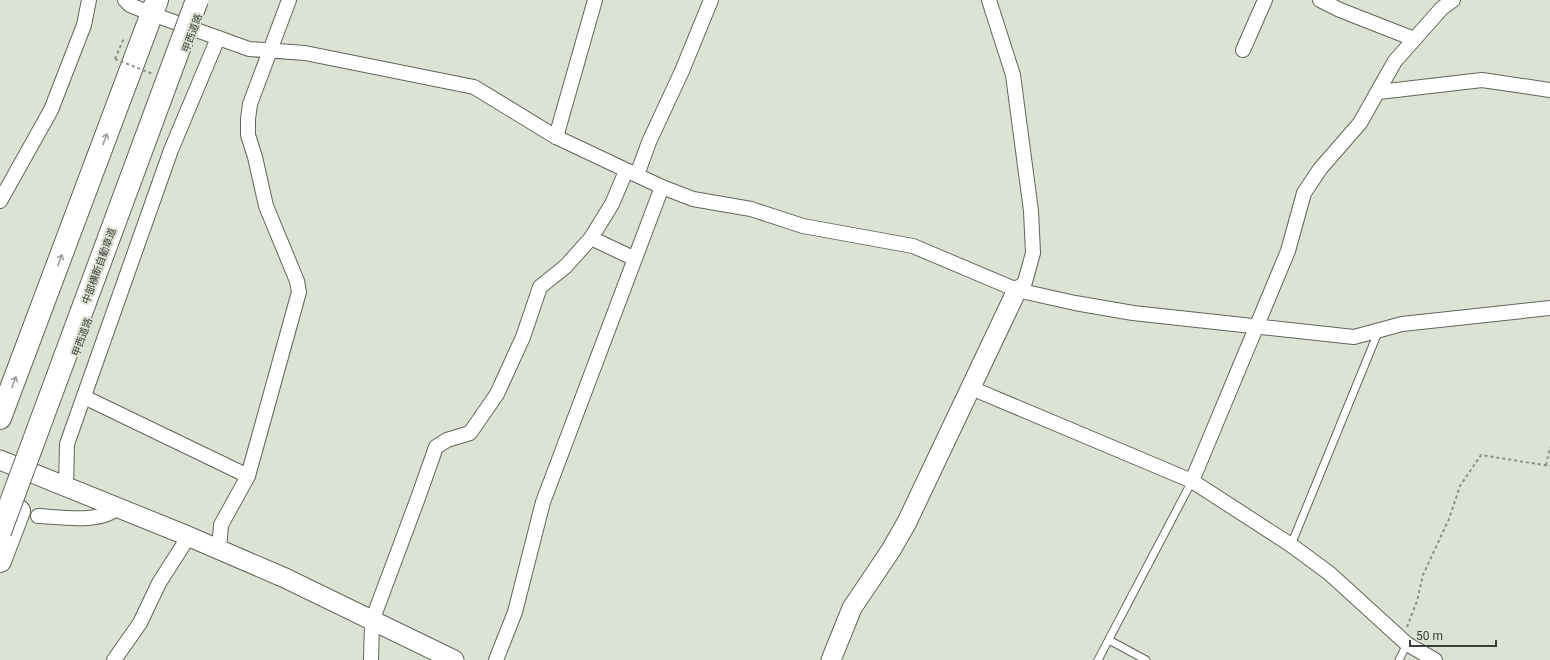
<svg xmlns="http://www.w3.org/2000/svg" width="1550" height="660" font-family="Roboto,'Noto Sans JP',sans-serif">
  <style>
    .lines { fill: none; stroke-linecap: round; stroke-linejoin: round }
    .lane-casing { stroke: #606659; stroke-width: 9 }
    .street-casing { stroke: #606659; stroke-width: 16 }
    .secondary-casing { stroke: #606659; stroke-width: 21 }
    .highway-casing { stroke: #606659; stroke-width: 24 }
    .path { stroke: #8b8f86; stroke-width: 2; stroke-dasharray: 3 3; stroke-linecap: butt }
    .lane { stroke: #fff; stroke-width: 7 }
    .street { stroke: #fff; stroke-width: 14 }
    .secondary { stroke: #fff; stroke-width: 19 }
    .highway { stroke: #fff; stroke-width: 22 }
    .highway-bridge-casing { stroke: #606659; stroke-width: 24; stroke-linecap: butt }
    .path-bridge { stroke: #8b8f86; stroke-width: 2; stroke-dasharray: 3 3; stroke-linecap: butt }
    .highway-bridge { stroke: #fff; stroke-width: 22 }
    .oneway { stroke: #9d9e9c }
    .labels { text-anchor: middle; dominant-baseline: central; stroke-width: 4; stroke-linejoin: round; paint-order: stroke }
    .street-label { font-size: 10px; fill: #3b3d38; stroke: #dce2d4 }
  </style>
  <rect width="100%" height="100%" fill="#dce2d4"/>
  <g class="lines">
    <defs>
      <g id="lane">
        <polyline points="1291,545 1379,330"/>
        <polyline points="1109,640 1146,660"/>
        <polyline points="1098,660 1192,481"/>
        <polyline points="1399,660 1407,644"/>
      </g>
      <g id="street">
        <polyline points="125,0 130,5 152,14 249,49 305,53 474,87 556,137 662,187 693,199 751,209 803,226 913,246 1017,290 1075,303 1133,313 1354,337 1402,324 1550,308"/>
        <polyline points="989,0 1013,75 1031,211 1033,253 1025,282 1017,290"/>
        <polyline points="1320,0 1340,10 1414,39"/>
        <polyline points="1243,50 1265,0"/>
        <polyline points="1379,92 1482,80 1550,90"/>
        <polyline points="556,137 595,0"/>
        <polyline points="637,175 649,142 682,71 711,0"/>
        <polyline points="0,201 51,110 84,25 89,0"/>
        <polyline points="591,238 633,258"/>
        <polyline points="971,388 1192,481 1291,545 1329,573 1407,644 1435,660"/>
        <polyline points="84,397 248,476"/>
        <polyline points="1192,481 1288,251 1304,193 1320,169 1360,123 1395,61 1442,8 1453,0"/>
        <polyline points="66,486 67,444 171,150 218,38"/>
        <path d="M38,516C60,517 102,524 118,507"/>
        <polyline points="219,550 221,525 248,476 299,292 297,281 266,206 255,157 248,135 248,119 250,104 289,0"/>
        <polyline points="114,660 140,623 159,583 189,536"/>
        <polyline points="371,660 372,621 418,498 436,447 447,440 470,433 497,394 523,337 540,287 566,266 591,238 612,204 626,171"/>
        <polyline points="496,660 515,612 543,502 662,187"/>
      </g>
      <g id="secondary">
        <polyline points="0,460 183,534 285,578 454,660"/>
        <polyline points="831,660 852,608 891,550 907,522 1017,290"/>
      </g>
      <g id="highway">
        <polyline points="0,418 157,0"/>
        <polyline points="0,561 19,511"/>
      </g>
    </defs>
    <use href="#lane" class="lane-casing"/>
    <use href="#street" class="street-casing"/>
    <use href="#secondary" class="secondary-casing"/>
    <use href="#highway" class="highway-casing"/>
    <g class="path">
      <polyline points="115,59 124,38"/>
      <polyline points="1546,465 1550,447"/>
      <polyline points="1407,627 1417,601 1423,575 1449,519 1460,486 1481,455 1550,466"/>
    </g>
    <use href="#lane" class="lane"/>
    <use href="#street" class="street"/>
    <use href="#secondary" class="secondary"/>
    <use href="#highway" class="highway"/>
    <defs>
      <polyline id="highway-bridge" points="0,532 197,0"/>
    </defs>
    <use href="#highway-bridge" class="highway-bridge-casing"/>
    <polyline class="path-bridge" points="115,59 153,74"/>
    <use href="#highway-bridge" class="highway-bridge"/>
  </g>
  <defs><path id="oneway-shaft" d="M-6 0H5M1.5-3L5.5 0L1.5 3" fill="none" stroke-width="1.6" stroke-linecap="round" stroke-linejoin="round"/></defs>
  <g class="oneway">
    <use href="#oneway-shaft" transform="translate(105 139) rotate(-70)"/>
    <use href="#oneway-shaft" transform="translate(60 260) rotate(-69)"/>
    <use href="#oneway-shaft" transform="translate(14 382) rotate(-69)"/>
  </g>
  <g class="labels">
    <g class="street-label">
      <text transform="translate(192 33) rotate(-70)">甲西道路</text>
      <text transform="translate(99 266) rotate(-70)">中部横断自動車道</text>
      <text transform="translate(82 337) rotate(-70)">甲西道路</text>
    </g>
  </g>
  <path d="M1410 640v6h86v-6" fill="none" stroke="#3b3d38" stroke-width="2"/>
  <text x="1416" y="640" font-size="12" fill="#3b3d38" stroke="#dce2d4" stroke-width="3" paint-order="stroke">50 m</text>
</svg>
